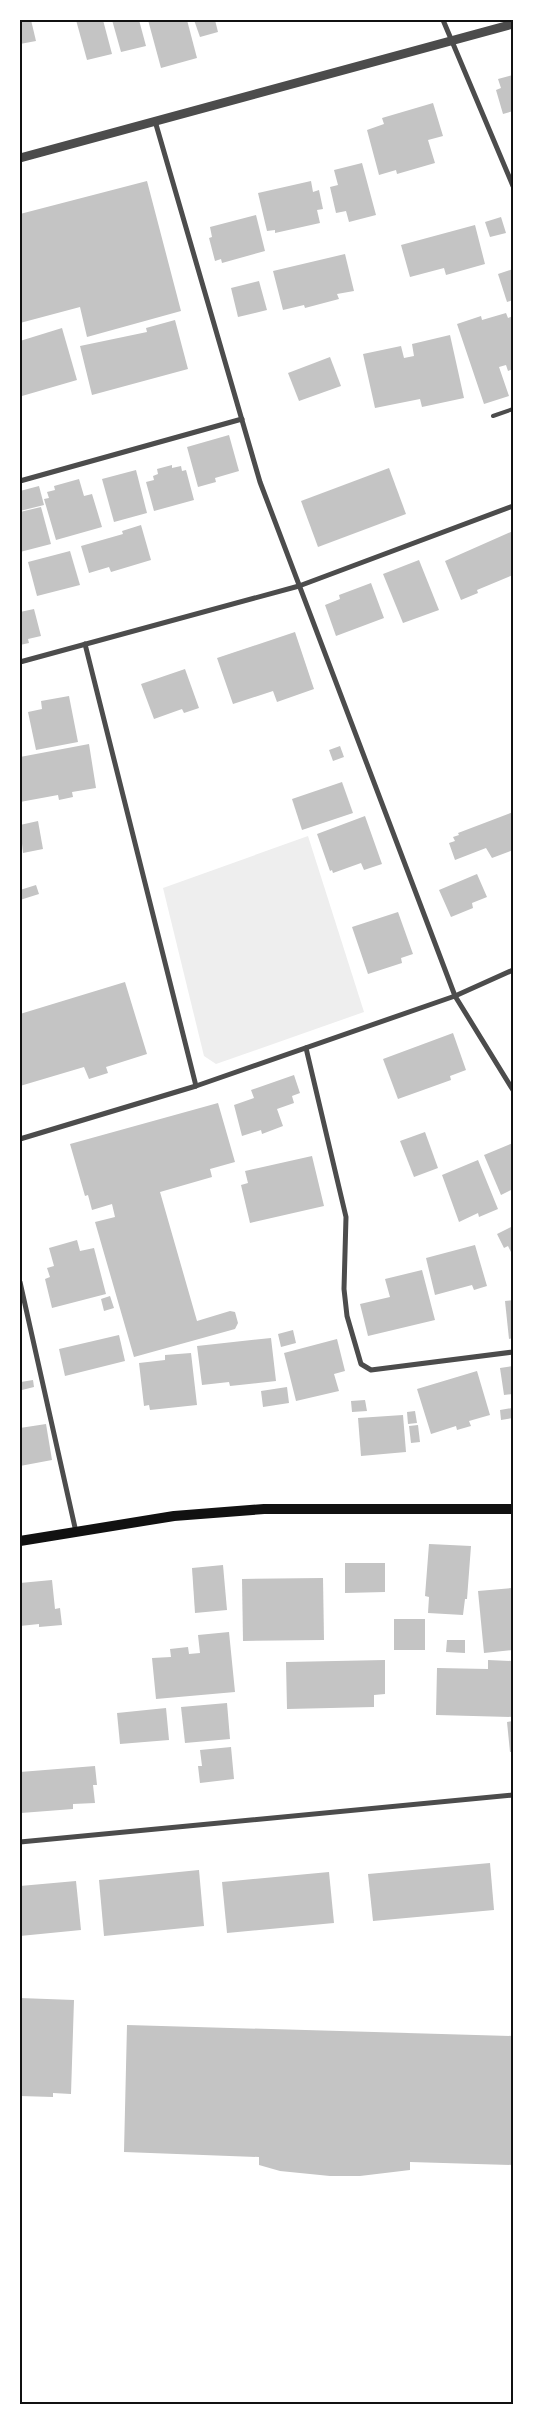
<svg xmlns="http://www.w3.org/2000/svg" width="533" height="2424" font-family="'IBM Plex Serif',serif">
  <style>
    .green { fill: #eee }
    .building { fill: #c4c4c4 }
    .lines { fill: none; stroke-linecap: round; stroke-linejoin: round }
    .service { stroke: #4c4c4c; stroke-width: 4 }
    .minor { stroke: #4c4c4c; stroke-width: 5 }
    .tertiary { stroke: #4c4c4c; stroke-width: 9 }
    .secondary { stroke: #111; stroke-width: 10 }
    .neatline { fill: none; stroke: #111; stroke-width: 2 }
  </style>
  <rect width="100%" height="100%" fill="#fff"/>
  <polygon class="green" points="308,836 364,1012 216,1064 204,1056 163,888"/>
  <g class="building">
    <polygon points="20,20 31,20 36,41 20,44"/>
    <polygon points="76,20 103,20 112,54 87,60"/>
    <polygon points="112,20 139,20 146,46 121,52"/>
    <polygon points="148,20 187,20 197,58 161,68"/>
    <polygon points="194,20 215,20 218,32 200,37"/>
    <polygon points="513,75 513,111 503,114 496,90 501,88 498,79"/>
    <polygon points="433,103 443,136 428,140 435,163 397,174 396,170 379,175 367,130 384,124 382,118"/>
    <polygon points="362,163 376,215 349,222 346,211 336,213 330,187 338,185 334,170"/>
    <polygon points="147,181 181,311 87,337 80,307 20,323 20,214"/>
    <polygon points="311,181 313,192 319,190 323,209 317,210 320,223 275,233 275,230 267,231 258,193"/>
    <polygon points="256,215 265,251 222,263 221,259 215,261 209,238 212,237 210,227"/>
    <polygon points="501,217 506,233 490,237 485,222"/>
    <polygon points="475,225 485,264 446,275 444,268 410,277 401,245"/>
    <polygon points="345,254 354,291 337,294 339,299 305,308 304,305 283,310 273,271"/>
    <polygon points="513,269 513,300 507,302 498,274"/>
    <polygon points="259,281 267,310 238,317 231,288"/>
    <polygon points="506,313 508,318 513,316 513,369 508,371 506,365 499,367 509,396 484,404 457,324 481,316 482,320"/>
    <polygon points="175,320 188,369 92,395 80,346 147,332 146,328"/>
    <polygon points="62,328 77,380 22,396 20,389 20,341"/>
    <polygon points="450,335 464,398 422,407 420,399 375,408 363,354 401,346 404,358 414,356 412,344"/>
    <polygon points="330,357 341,386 299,401 288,373"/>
    <polygon points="229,435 239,471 215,478 216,482 198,487 187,447"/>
    <polygon points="172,465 172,468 181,466 182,471 186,470 194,500 154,511 146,482 154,480 153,476 158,474 157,469"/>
    <polygon points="389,468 406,514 318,547 301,501"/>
    <polygon points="136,470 147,513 114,522 102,479"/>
    <polygon points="79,479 84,496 92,494 102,527 56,540 44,499 49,498 47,492 55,490 54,486"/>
    <polygon points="39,486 44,505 20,511 20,491"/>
    <polygon points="41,507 51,544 20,552 20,512"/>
    <polygon points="141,525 151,560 111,572 109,567 89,573 81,546 123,534 122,531"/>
    <polygon points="513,531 513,575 477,590 478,593 461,600 445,561"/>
    <polygon points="70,551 80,585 37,596 28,562"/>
    <polygon points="419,560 439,610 403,623 383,574"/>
    <polygon points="371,583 384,618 336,636 325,605 340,599 339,595"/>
    <polygon points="34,609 41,636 28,639 29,643 20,645 20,612"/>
    <polygon points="295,632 314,689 277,702 273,691 233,704 217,658"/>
    <polygon points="185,669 199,708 184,713 182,709 154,719 141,684"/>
    <polygon points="69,696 78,742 36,750 28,712 42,709 41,701"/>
    <polygon points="89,744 96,788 72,792 73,797 59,800 58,795 20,802 20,757"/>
    <polygon points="340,746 344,757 333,761 329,750"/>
    <polygon points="342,782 353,813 302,830 292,799"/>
    <polygon points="513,812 513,850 492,858 486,848 455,860 449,843 455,841 453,837 459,835 458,833"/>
    <polygon points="365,816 382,864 364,870 361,863 333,873 332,870 330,871 317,834"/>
    <polygon points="38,821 43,849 23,853 20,825"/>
    <polygon points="477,874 487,897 472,903 473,908 451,917 439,890"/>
    <polygon points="36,885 39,894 20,900 20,890"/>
    <polygon points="398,912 413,954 401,958 402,963 368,974 352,927"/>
    <polygon points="125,982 147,1054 106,1067 108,1073 89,1079 84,1067 20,1086 20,1014"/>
    <polygon points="453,1033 466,1070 450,1076 451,1080 398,1099 383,1059"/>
    <polygon points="294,1075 300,1093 292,1096 294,1103 277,1109 283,1126 262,1134 261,1130 242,1136 234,1105 254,1098 251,1090"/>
    <polygon points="218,1103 235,1162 210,1169 212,1177 160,1192 197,1321 230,1311 235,1312 238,1323 235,1329 134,1357 95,1222 115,1217 112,1204 92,1210 88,1195 85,1196 70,1144"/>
    <polygon points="425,1132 438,1168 414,1177 400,1141"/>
    <polygon points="513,1143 513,1189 501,1195 484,1155"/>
    <polygon points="312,1156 324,1206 250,1223 241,1185 248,1183 245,1171"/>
    <polygon points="478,1160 498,1209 479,1217 478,1213 459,1222 442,1175"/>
    <polygon points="513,1226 513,1256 508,1246 504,1248 497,1234"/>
    <polygon points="77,1240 80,1251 94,1248 106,1294 52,1308 45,1279 50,1277 47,1268 54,1266 49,1248"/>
    <polygon points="475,1245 487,1286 474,1290 472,1285 435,1295 426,1258"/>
    <polygon points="422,1270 435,1320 368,1336 360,1304 390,1297 385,1279"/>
    <polygon points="110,1296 114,1308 104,1311 101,1299"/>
    <polygon points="513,1300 513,1338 509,1339 505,1301"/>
    <polygon points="293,1330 296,1343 281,1347 278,1334"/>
    <polygon points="119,1335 125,1361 65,1376 59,1349"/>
    <polygon points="271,1338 276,1381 230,1386 229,1382 202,1385 197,1346"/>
    <polygon points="337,1339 345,1371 334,1374 339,1391 296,1401 284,1353"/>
    <polygon points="191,1353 197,1405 150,1410 149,1405 144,1406 139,1363 165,1360 165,1355"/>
    <polygon points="513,1366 513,1394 504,1395 500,1368"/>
    <polygon points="477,1371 490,1415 469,1421 471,1426 457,1430 456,1426 431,1434 417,1389"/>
    <polygon points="33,1380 34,1387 22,1390 21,1382"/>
    <polygon points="287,1387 289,1403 263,1407 261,1391"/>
    <polygon points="365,1400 367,1411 352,1412 351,1401"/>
    <polygon points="512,1408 513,1418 501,1420 500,1410"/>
    <polygon points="415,1411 417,1423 408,1424 407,1412"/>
    <polygon points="403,1415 406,1452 361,1456 358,1418"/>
    <polygon points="46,1424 52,1460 20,1466 20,1428"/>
    <polygon points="418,1425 420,1442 411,1443 409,1426"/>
    <polygon points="429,1544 471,1546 467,1599 465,1599 463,1615 428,1613 429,1597 425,1596"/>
    <polygon points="345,1563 385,1563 385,1592 345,1593"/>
    <polygon points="223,1565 227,1610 195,1613 192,1568"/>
    <polygon points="323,1578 324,1640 243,1641 242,1579"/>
    <polygon points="52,1580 55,1609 60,1608 62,1625 39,1627 39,1624 20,1626 20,1583"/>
    <polygon points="512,1588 513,1650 484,1653 478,1591"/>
    <rect x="394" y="1619" width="31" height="31"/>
    <polygon points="229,1632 235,1692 156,1699 152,1658 171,1657 170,1649 188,1647 189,1654 200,1653 198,1635"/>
    <polygon points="447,1640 465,1640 465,1653 446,1652"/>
    <polygon points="385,1660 385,1694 374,1695 374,1707 287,1709 286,1662"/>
    <polygon points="488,1660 513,1661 513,1717 436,1715 437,1668 488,1669"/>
    <polygon points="227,1703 230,1739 185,1743 181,1707"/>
    <polygon points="166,1708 169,1740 120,1744 117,1713"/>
    <polygon points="513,1721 513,1752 510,1752 507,1722"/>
    <polygon points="231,1747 234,1779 200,1783 198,1766 202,1766 200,1750"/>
    <polygon points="95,1766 97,1785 93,1785 95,1803 73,1804 73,1809 21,1813 20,1772"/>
    <polygon points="490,1863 494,1910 373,1921 368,1874"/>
    <polygon points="199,1870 204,1926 104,1936 99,1880"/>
    <polygon points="329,1872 334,1923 227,1933 222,1882"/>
    <polygon points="76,1881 81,1930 20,1936 20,1886"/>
    <polygon points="20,1998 74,2000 71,2094 53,2093 53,2097 20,2096"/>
    <polygon points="127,2025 513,2036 513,2165 410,2162 410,2170 360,2176 330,2176 280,2171 259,2165 259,2157 124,2152"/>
  </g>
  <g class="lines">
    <polyline class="service" points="493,416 513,409"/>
    <g class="minor">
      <polyline points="443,20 513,186"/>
      <polyline points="155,121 260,482 455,996 513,1090"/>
      <polyline points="20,481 242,419"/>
      <polyline points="85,644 196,1086"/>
      <polyline points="20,662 299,586 513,506"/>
      <polyline points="306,1048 346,1217 344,1289 347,1316 361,1364 371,1370 513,1352"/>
      <polyline points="20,1139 196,1086 455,996 513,970"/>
      <polyline points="20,1282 76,1532"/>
      <polyline points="20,1842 513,1795"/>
    </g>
    <polyline class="tertiary" points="20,158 513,24"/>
    <polyline class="secondary" points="20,1541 174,1516 264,1509 513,1509"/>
  </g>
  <rect width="533" height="2424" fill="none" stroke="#ffffff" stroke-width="42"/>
  <rect x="21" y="21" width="491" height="2382" class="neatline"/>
</svg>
